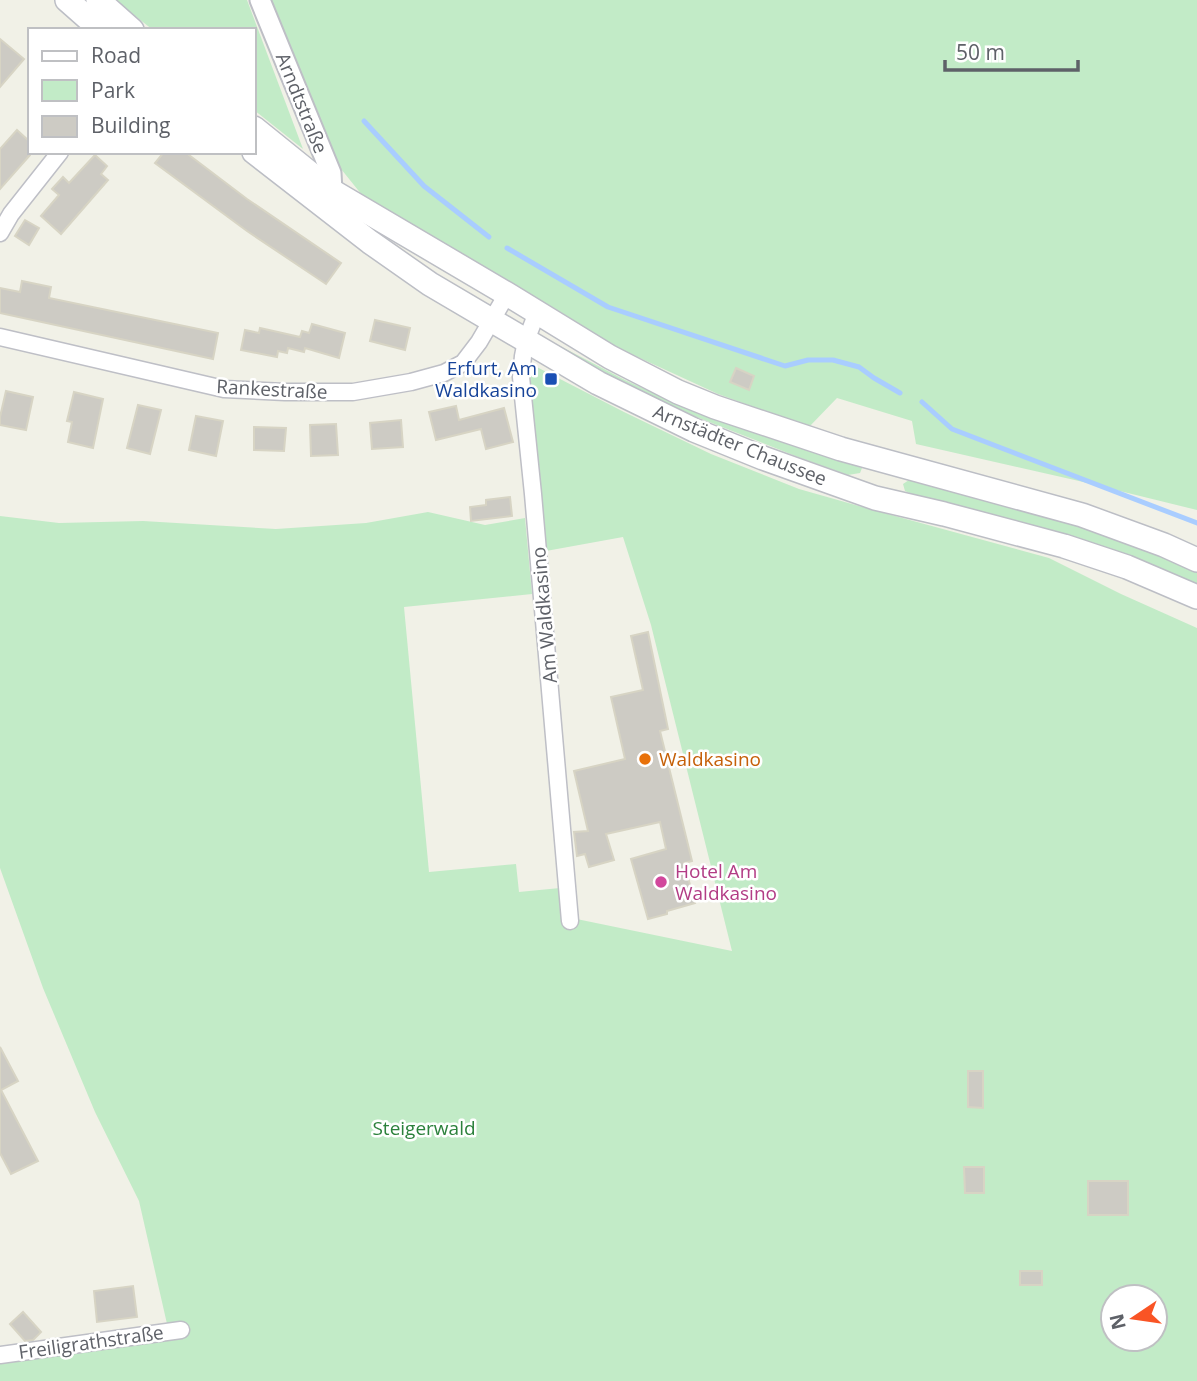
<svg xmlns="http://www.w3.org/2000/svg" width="1197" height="1381" font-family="'Open Sans',sans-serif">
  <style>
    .green { fill: #c2ebc7; fill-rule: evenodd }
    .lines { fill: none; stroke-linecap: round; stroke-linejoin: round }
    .stream { stroke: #a9cdff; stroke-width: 5 }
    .building { fill: #cdcbc4; stroke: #d7d4c4; stroke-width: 2 }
    .minor-casing { stroke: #bebfc6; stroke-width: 19 }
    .tertiary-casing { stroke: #bebfc6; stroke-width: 23 }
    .secondary-casing { stroke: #bcbec5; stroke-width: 26 }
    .minor { stroke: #fff; stroke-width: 16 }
    .tertiary { stroke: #fff; stroke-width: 19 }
    .secondary { stroke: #fff; stroke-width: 23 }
    .transit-dot { fill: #1a4fb4; stroke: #fff; stroke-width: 2.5 }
    .food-dot { fill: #e8710a; stroke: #fff; stroke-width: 2.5 }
    .hotel-dot { fill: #d1479c; stroke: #fff; stroke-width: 2.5 }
    .labels { text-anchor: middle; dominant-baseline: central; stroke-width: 5; stroke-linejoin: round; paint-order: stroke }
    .street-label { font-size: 19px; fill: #5e6168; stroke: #fff }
    .transit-label { font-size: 19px; fill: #164399; stroke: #fff; text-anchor: end }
    .food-label { font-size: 19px; fill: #c56008; stroke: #fff; text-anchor: start }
    .hotel-label { font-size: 19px; fill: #b23c85; stroke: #fff; text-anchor: start }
    .park-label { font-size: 19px; fill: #2c813c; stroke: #fff }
  </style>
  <rect width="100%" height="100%" fill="#f1f1e7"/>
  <g class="green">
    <polygon points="115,0 247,0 303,149 254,110 254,30 153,30"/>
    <polygon points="270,0 1197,0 1197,510 1079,481 916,444 912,421 837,398 809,427 718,394 618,348 554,308 422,233 362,195 337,164"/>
    <polygon points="541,336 625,380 699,414 862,468 860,473 848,475 798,457 694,416 623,383 540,338 539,337"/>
    <path d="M529,363L624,412L711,454L799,489L873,510L1049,558L1121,594L1197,628V1381H0V1361L170,1337L139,1201L95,1112L43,988L0,868V516L59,523L143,521L276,529L366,523L428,512L485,525L525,518L532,594L404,607L429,872L516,864L519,892L560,888L562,916L732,951L651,625L623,537L546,551ZM1113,1297H1155V1339H1113Z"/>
    <polygon points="909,480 1031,511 1113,536 1197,570 1197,586 1180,577 1094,545 916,496 905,491 903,484"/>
  </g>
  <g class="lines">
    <g class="stream">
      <polyline points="364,121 424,186 489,237"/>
      <polyline points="507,248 608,307 785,366 808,360 833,360 859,367 874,378 900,393"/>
      <polyline points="922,402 952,429 1197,523"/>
    </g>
  </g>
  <g class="building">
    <polygon points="0,39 24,59 0,87"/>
    <polygon points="17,130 30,142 30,155 0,189 0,149"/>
    <polygon points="164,152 185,152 247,199 341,263 326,284 247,231 155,163"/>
    <polygon points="95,155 107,166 101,174 108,180 61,234 41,216 59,195 52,189 63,177 69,183"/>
    <polygon points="25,220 39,228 29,245 15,236"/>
    <polygon points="22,281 51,287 49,298 218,333 213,359 0,313 0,288 20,292"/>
    <polygon points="375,320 410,328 405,350 370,341"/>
    <polygon points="312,324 345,333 339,358 305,348 304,352 288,348 287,353 278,351 277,357 241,350 245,330 259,333 260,328 300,337 302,331 309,333"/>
    <polygon points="736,368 754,376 749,390 730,382"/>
    <polygon points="6,391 33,397 26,430 0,425 0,417"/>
    <polygon points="74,392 103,399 93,448 68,442 72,422 67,421"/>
    <polygon points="138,405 161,410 150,454 127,448"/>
    <polygon points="456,406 459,420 504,408 513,442 486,449 481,429 436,440 429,412"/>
    <polygon points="196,416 223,421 216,456 189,450"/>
    <polygon points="401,420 403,447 372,449 370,423"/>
    <polygon points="336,424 338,455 311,456 310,425"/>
    <polygon points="254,427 286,428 284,451 254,450"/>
    <polygon points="510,497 512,516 471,521 470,507 486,505 486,500"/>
    <polygon points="648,632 668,729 660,731 692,861 684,863 695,903 667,911 667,914 648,919 631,859 666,849 660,822 606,834 614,860 589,867 585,854 577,856 574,832 588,831 574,771 625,759 611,697 643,690 631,636"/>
    <polygon points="0,1047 18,1081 1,1090 38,1161 11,1174 0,1153"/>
    <polygon points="968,1071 983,1071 983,1108 968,1107"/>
    <polygon points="964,1167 984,1167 984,1193 965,1193"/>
    <rect x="1088" y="1181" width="40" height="34"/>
    <rect x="1020" y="1271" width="22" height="14"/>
    <polygon points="133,1286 137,1317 97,1322 94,1291"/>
    <polygon points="23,1312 41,1332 33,1340 25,1341 10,1324"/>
  </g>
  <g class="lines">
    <defs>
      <g id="minor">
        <polyline points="0,233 11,214 60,152"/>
        <polyline points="537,312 526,341 523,356 521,377 533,494 570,921"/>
        <polyline points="0,337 224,389 285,392 353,392 411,382 444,373 463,363 479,342 507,294"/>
        <polyline points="0,1355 181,1330"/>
      </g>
      <polyline id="tertiary" points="260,0 331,173 332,191 326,200"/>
      <g id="secondary">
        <polyline points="67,0 101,30"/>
        <polyline points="98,0 132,30"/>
        <polyline points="254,128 332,191 507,294 610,357 678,392 715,407 841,449 1082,515 1164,545 1197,560"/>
        <polyline points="254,152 370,242 430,284 598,383 694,430 763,458 875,498 944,514 1064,546 1127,567 1197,597"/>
      </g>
    </defs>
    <use href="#minor" class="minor-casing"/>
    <use href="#tertiary" class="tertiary-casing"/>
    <use href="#secondary" class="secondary-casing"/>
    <use href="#minor" class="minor"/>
    <use href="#tertiary" class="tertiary"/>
    <use href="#secondary" class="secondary"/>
  </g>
  <rect class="transit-dot" x="544" y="372" width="14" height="14" rx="3.5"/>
  <circle class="food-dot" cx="645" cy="759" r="7"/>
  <circle class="hotel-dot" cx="661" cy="882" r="7"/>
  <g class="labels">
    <g class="street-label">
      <text transform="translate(302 103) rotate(68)">Arndtstraße</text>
      <text transform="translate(272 389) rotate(3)">Rankestraße</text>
      <text transform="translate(740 445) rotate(22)">Arnstädter Chaussee</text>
      <text transform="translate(544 615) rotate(-95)">Am Waldkasino</text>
      <text transform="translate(91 1342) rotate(-8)">Freiligrathstraße</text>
    </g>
    <g class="transit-label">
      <text x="537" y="368">Erfurt, Am<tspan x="537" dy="22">Waldkasino</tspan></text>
    </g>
    <g class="food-label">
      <text x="659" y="759">Waldkasino</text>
    </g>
    <g class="hotel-label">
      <text x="675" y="871">Hotel Am<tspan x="675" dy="22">Waldkasino</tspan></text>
    </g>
    <g class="park-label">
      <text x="424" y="1128">Steigerwald</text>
    </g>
  </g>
  <rect x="28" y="28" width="228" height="126" fill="#ffffff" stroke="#bfc0c3" stroke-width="2"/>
  <rect x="42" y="51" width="35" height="10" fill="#ffffff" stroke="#bfc0c3" stroke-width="2"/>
  <text x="91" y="63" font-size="21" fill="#5e6168">Road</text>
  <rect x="42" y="80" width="35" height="21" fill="#c2ebc7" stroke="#bfc0c3" stroke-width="2"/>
  <text x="91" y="98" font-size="21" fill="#5e6168">Park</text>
  <rect x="42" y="116" width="35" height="21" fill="#cdcbc4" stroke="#bfc0c3" stroke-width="2"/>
  <text x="91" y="133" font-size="21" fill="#5e6168">Building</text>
  <g transform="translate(1134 1318) rotate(257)"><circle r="33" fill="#ffffff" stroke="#bfc0c3" stroke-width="2"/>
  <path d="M0-5L12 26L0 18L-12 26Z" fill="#f95425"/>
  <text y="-10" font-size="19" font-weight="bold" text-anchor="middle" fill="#5e6168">N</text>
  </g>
  <path d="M945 60v10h133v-10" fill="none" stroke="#5e6168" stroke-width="3.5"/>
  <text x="956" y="60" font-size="21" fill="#5e6168" stroke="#ffffff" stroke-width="5" paint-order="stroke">50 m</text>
</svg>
